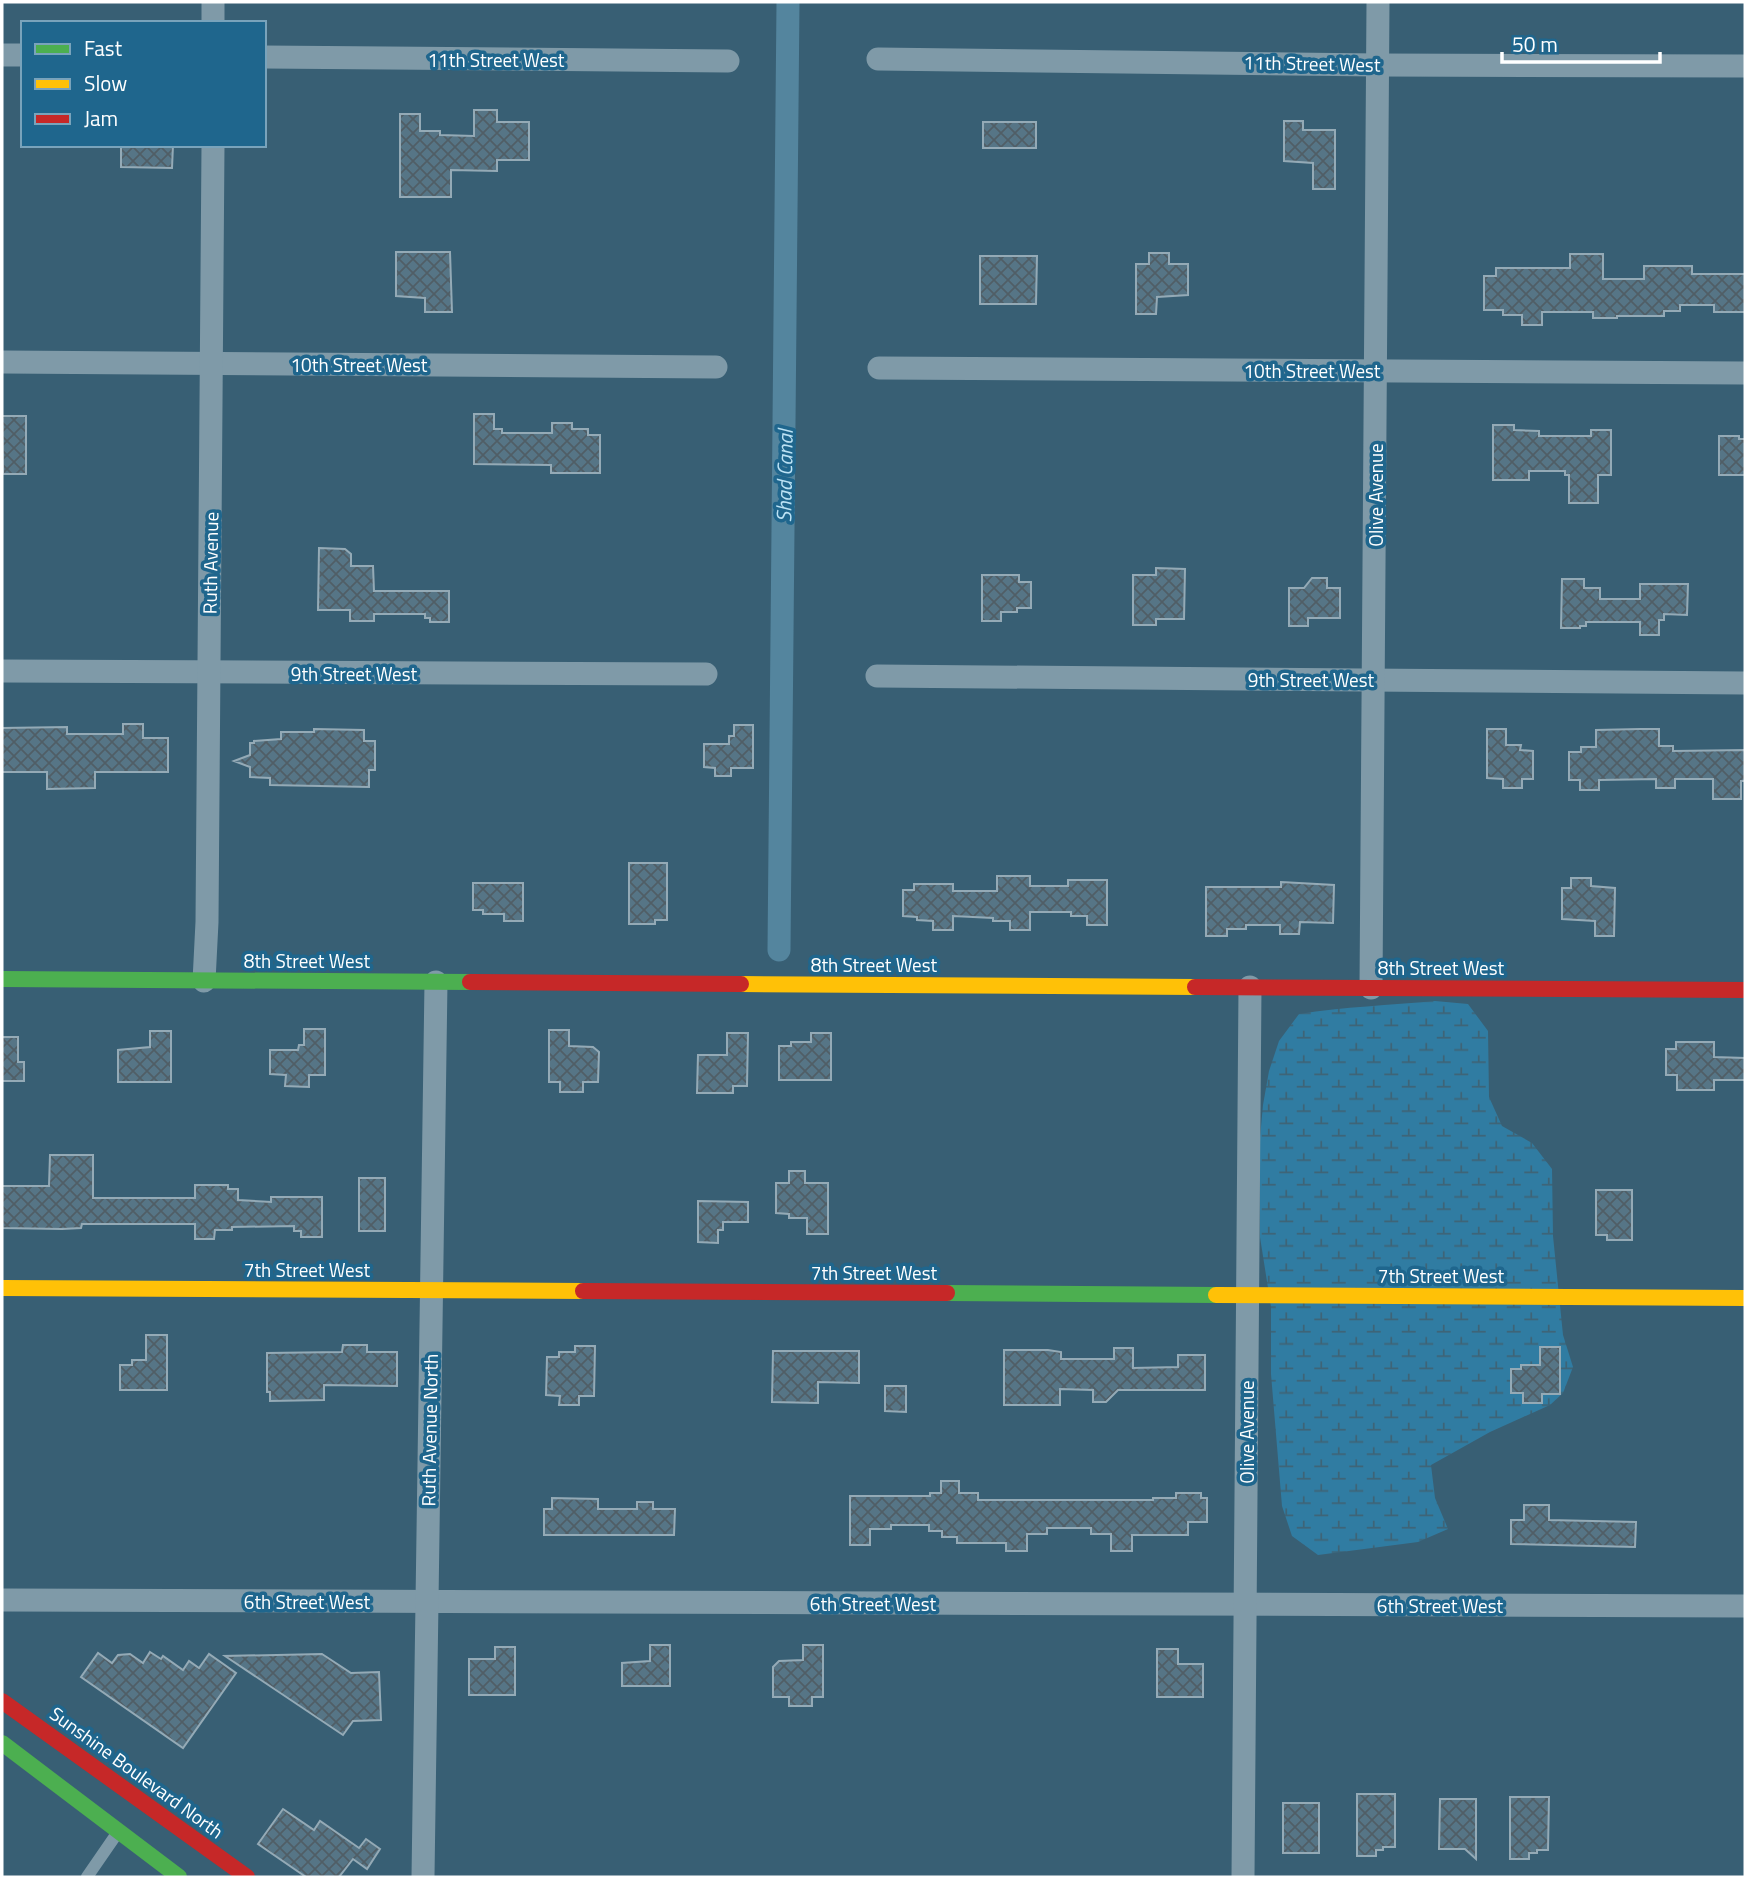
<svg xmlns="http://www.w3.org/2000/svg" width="1747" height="1879" font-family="'Titillium Web',sans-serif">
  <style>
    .wetland { fill: url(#wetland-marsh) }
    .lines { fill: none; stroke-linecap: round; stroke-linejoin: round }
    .canal { stroke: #54859e; stroke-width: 23 }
    .building { fill: url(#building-cross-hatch); stroke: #94aab6; stroke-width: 2 }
    .lane { stroke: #7f9aa8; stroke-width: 12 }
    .street { stroke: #7f9aa8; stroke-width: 23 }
    .fast { stroke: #4caf50; stroke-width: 16 }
    .slow { stroke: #ffc107; stroke-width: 16 }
    .jam { stroke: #c62828; stroke-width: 16 }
    .labels { text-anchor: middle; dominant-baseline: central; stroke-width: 7; stroke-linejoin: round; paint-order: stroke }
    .street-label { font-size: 19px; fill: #fff; stroke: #1f668d }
    .water-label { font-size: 21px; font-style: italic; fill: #bce2f4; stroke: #1f668d }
  </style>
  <defs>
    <pattern id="wetland-marsh" width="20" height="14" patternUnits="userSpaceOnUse" patternTransform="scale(1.75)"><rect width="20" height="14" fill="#307ca2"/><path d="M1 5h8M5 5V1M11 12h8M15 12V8" fill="none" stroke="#3e6477"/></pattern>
    <pattern id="building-cross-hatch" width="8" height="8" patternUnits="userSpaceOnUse" patternTransform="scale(1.75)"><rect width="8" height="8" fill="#567586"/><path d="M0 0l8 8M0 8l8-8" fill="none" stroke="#505e66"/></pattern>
  </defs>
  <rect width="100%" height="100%" fill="#385f74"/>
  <path class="wetland" d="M1435,1001L1468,1004L1488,1031L1489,1097L1502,1126L1532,1143L1552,1169L1553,1236L1563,1335L1573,1367L1563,1393L1550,1405L1490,1432L1431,1465L1435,1498L1448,1529L1418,1542L1318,1555L1292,1536L1282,1506L1271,1374V1307L1260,1237V1138L1263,1105L1269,1071L1279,1041L1299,1014C1344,1007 1390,1005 1435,1001Z"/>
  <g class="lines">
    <polyline class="canal" points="779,950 788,2"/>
  </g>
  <g class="building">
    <polygon points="474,110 497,110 497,122 529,122 529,160 497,160 497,171 451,170 451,197 400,197 400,114 420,114 420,131 440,131 440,135 474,136"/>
    <polygon points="1284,121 1303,121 1303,130 1335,130 1335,189 1313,189 1313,163 1284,161"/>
    <rect x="983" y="122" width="53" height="26"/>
    <polygon points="121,145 173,145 172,168 121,167"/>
    <polygon points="396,252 450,252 452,312 425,312 425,298 396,296"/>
    <polygon points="1149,253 1169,253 1169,264 1188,264 1188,295 1157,297 1156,314 1136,314 1136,264 1149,264"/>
    <polygon points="1570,254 1603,254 1603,279 1644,279 1644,266 1692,266 1692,274 1745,274 1745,312 1714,312 1714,305 1680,305 1680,311 1664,311 1664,316 1617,316 1617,318 1593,318 1593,312 1542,312 1542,325 1522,325 1522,315 1503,315 1503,310 1484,310 1484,276 1496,276 1496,268 1570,268"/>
    <polygon points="980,256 1037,256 1036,304 980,304"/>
    <polygon points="474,414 494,414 494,429 502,429 502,433 552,433 552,423 572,423 572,429 588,429 588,435 600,435 600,473 551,473 551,465 474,464"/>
    <polygon points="2,416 26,416 26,474 3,474"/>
    <polygon points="1493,425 1514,425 1514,430 1539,431 1539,436 1591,436 1591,430 1611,430 1611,475 1598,475 1598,503 1569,503 1569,475 1565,475 1565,471 1529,471 1529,480 1493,480"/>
    <polygon points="1719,436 1739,436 1739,439 1745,439 1745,475 1719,475"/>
    <polygon points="319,548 345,549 351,554 351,566 373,566 374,591 449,591 449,622 430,622 430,618 425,618 425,614 374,614 374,621 350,621 350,610 318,610"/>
    <polygon points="1156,568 1185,569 1184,619 1156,619 1156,625 1133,625 1133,575 1156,575"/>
    <polygon points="982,575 1019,575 1019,582 1031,582 1031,608 1017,608 1017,612 1001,612 1001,621 982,621"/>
    <polygon points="1312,578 1327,578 1327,588 1340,588 1340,618 1308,618 1308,626 1289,626 1289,588 1304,588"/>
    <polygon points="1562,579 1584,579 1584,588 1600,588 1600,599 1640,599 1640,584 1688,584 1687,615 1664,614 1664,620 1659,620 1659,635 1640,635 1640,622 1586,622 1586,626 1580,626 1580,628 1561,628"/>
    <polygon points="123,724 143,724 143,738 168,738 168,772 95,772 95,788 47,789 47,772 2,772 2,728 67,727 67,734 123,734"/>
    <polygon points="734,725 753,725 753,768 731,768 731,776 715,776 715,768 704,767 704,744 729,744 729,736 734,736"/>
    <polygon points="314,729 364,730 364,741 375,741 375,770 369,770 369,787 270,785 270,778 250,777 250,767 234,761 250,755 250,743 254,743 254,741 281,739 281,732 314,732"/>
    <polygon points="1487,729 1506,729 1506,745 1521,745 1520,750 1533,751 1533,779 1522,779 1522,788 1503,788 1503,779 1487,778"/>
    <polygon points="1640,729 1659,729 1659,746 1673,746 1673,751 1745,750 1745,781 1741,781 1741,799 1713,799 1713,779 1675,779 1675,788 1656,788 1656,779 1599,780 1599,790 1580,790 1580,780 1569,780 1569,752 1581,752 1581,747 1596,747 1596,730"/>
    <polygon points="629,863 667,863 667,920 655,920 655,924 629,924"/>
    <polygon points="997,876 1030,876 1030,886 1068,886 1068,880 1107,880 1107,925 1087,925 1087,916 1071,916 1071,912 1030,912 1030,930 1010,930 1010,921 993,921 993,918 953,916 953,930 933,930 933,921 917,920 917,917 903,916 903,890 914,890 914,884 953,884 953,891 997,891"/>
    <polygon points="1571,878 1591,878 1591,886 1615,888 1614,936 1595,936 1595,921 1562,919 1562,888 1571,888"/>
    <polygon points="1281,882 1334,885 1333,923 1300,922 1299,934 1280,934 1280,925 1246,925 1246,929 1227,929 1227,936 1206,936 1206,887 1281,887"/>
    <polygon points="473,883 523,883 523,921 504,921 504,914 483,914 483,910 473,910"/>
    <polygon points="304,1029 325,1029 325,1075 309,1075 309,1087 285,1086 286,1075 270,1074 270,1050 298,1050 299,1045 304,1045"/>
    <polygon points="549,1030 569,1030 569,1046 593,1047 599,1052 598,1082 583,1082 583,1092 560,1092 560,1082 549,1082"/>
    <polygon points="150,1031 171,1031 171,1082 118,1082 118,1050 150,1047"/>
    <polygon points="727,1033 748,1033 747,1086 733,1086 733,1093 697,1093 698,1055 727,1055"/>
    <polygon points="811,1033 831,1033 831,1080 779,1080 779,1046 791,1046 791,1042 811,1042"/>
    <polygon points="2,1037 18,1037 18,1062 24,1062 24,1081 2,1081"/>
    <polygon points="1676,1042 1714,1042 1714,1057 1745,1058 1745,1080 1714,1080 1714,1090 1677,1090 1677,1075 1666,1075 1666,1049 1676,1049"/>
    <polygon points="50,1155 93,1155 93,1198 195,1198 195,1185 228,1185 228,1189 238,1189 238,1200 271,1202 271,1197 322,1197 322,1237 301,1237 301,1231 294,1231 294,1226 232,1227 232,1230 215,1230 214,1239 195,1239 195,1224 82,1224 81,1228 62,1229 2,1228 2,1186 49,1186"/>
    <polygon points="789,1171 805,1171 805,1183 828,1183 828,1234 807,1234 807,1218 789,1218 789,1214 776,1213 776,1183 789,1183"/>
    <rect x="359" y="1178" width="26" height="53"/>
    <polygon points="1596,1190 1632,1190 1632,1240 1607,1240 1607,1235 1596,1235"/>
    <polygon points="698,1201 748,1202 748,1222 723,1222 723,1230 718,1230 718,1243 698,1242"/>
    <polygon points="146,1335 167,1335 167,1390 120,1390 120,1365 132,1365 132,1360 146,1360"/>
    <polygon points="343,1345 367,1345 367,1352 397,1352 397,1386 324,1385 324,1400 270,1401 270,1392 267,1392 267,1353 342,1352"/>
    <polygon points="575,1346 595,1346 594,1396 579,1396 579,1405 559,1405 560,1396 546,1395 547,1357 559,1357 559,1352 575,1352"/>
    <polygon points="1540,1347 1560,1347 1560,1394 1542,1394 1542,1403 1523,1403 1523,1393 1511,1393 1511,1369 1521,1369 1521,1365 1540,1365"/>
    <polygon points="1114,1348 1133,1348 1133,1368 1178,1367 1178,1355 1205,1355 1205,1390 1118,1390 1106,1402 1093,1402 1093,1390 1060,1389 1060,1405 1004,1405 1004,1350 1048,1350 1061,1352 1061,1359 1114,1359"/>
    <polygon points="773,1351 859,1351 859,1383 818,1382 818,1403 772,1402"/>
    <polygon points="885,1386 906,1386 906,1412 885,1411"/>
    <polygon points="941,1481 959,1481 959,1493 978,1493 978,1500 1153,1500 1153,1498 1176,1498 1176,1493 1201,1493 1201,1498 1207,1498 1207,1522 1188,1522 1188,1535 1132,1535 1132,1551 1111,1551 1111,1534 1091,1534 1091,1528 1047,1528 1047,1534 1027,1534 1027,1551 1006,1551 1006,1543 957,1543 957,1537 942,1537 942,1531 929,1531 929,1525 891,1525 891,1529 870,1529 870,1545 850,1545 850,1496 930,1496 930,1493 941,1493"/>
    <polygon points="552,1498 598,1499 598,1509 637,1509 637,1502 653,1502 653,1509 675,1509 674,1535 544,1535 544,1509 552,1509"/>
    <polygon points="1524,1505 1549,1505 1549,1520 1636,1522 1635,1547 1511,1544 1511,1520 1524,1520"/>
    <polygon points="650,1645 670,1645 670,1686 622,1686 622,1663 650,1661"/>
    <polygon points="803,1645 823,1645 823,1697 812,1697 812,1706 789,1706 789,1697 773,1697 773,1667 779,1661 803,1660"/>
    <polygon points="495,1647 515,1647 515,1695 469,1695 469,1659 495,1659"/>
    <polygon points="1157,1649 1178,1649 1178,1664 1203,1664 1203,1697 1157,1697"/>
    <polygon points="150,1652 161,1659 163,1656 183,1670 189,1661 199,1668 209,1654 236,1673 183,1748 81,1677 98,1653 112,1663 118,1655 130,1654 143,1663"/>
    <polygon points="322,1654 351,1673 379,1672 381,1720 353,1721 343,1735 225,1656"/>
    <polygon points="1357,1794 1395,1794 1395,1847 1383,1847 1383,1850 1376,1850 1376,1856 1357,1856"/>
    <polygon points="1510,1797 1549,1797 1548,1850 1537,1850 1537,1853 1529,1853 1529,1859 1510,1859"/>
    <polygon points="1440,1799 1476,1799 1476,1859 1465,1849 1439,1849"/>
    <rect x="1283" y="1803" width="36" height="50"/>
    <polygon points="283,1809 314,1830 320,1821 359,1848 366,1839 380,1849 367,1869 353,1859 339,1877 306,1877 258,1844"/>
  </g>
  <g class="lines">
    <polyline class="lane" points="87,1877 118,1832"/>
    <g class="street">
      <polyline points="213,23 213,2"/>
      <polyline points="2,55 23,55"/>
      <polyline points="264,57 728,61"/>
      <polyline points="878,59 1378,65 1745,66"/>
      <polyline points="2,362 716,367"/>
      <polyline points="879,368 1745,373"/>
      <polyline points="2,671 706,674"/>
      <polyline points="877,676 1745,683"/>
      <polyline points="204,981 207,922 213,145"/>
      <polyline points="1371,988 1378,2"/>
      <polyline points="2,1600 1745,1606"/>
      <polyline points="423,1877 436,982"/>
      <polyline points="1243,1877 1250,987"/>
    </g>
    <g class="fast">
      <polyline points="2,979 470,982"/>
      <polyline points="947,1293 1216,1295"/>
      <polyline points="2,1743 179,1877"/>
    </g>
    <g class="slow">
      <polyline points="741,984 1195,987"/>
      <polyline points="2,1288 583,1291"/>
      <polyline points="1216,1295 1745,1298"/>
    </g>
    <g class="jam">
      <polyline points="470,982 741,984"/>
      <polyline points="1195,987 1745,990"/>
      <polyline points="583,1291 947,1293"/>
      <polyline points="2,1701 247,1877"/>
    </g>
  </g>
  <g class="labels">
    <g class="street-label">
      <text x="496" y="59">11th Street West</text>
      <text transform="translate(1312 63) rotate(1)">11th Street West</text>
      <text x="359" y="364">10th Street West</text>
      <text x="1312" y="370">10th Street West</text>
      <text transform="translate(1375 495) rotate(-90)">Olive Avenue</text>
      <text transform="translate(210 563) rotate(-89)">Ruth Avenue</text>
      <text x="354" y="673">9th Street West</text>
      <text x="1311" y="679">9th Street West</text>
      <text x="307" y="960">8th Street West</text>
      <text x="874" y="964">8th Street West</text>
      <text x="1441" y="967">8th Street West</text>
      <text x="307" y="1269">7th Street West</text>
      <text x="874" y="1272">7th Street West</text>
      <text x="1441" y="1275">7th Street West</text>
      <text transform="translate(429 1430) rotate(-89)">Ruth Avenue North</text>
      <text transform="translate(1246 1432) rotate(-90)">Olive Avenue</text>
      <text x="307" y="1601">6th Street West</text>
      <text x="873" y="1603">6th Street West</text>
      <text x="1440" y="1605">6th Street West</text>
      <text transform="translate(137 1772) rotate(36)">Sunshine Boulevard North</text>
    </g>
    <g class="water-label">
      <text transform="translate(784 476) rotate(-89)">Shad Canal</text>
    </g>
  </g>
  <rect width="1747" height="1879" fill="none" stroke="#ffffff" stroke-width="7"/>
  <rect x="21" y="21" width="245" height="126" fill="#1f668d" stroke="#79a3bb" stroke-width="2"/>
  <rect x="35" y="44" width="35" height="10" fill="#4caf50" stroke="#79a3bb" stroke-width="2"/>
  <text x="84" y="56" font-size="21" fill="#ffffff">Fast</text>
  <rect x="35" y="79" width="35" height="10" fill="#ffc107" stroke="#79a3bb" stroke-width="2"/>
  <text x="84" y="91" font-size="21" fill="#ffffff">Slow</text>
  <rect x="35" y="114" width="35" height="10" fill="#c62828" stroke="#79a3bb" stroke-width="2"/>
  <text x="84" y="126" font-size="21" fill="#ffffff">Jam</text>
  <path d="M1502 52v10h158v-10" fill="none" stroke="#ffffff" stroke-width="3.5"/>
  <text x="1512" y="52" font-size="21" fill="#ffffff" stroke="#1f668d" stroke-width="5" paint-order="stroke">50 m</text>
</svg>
